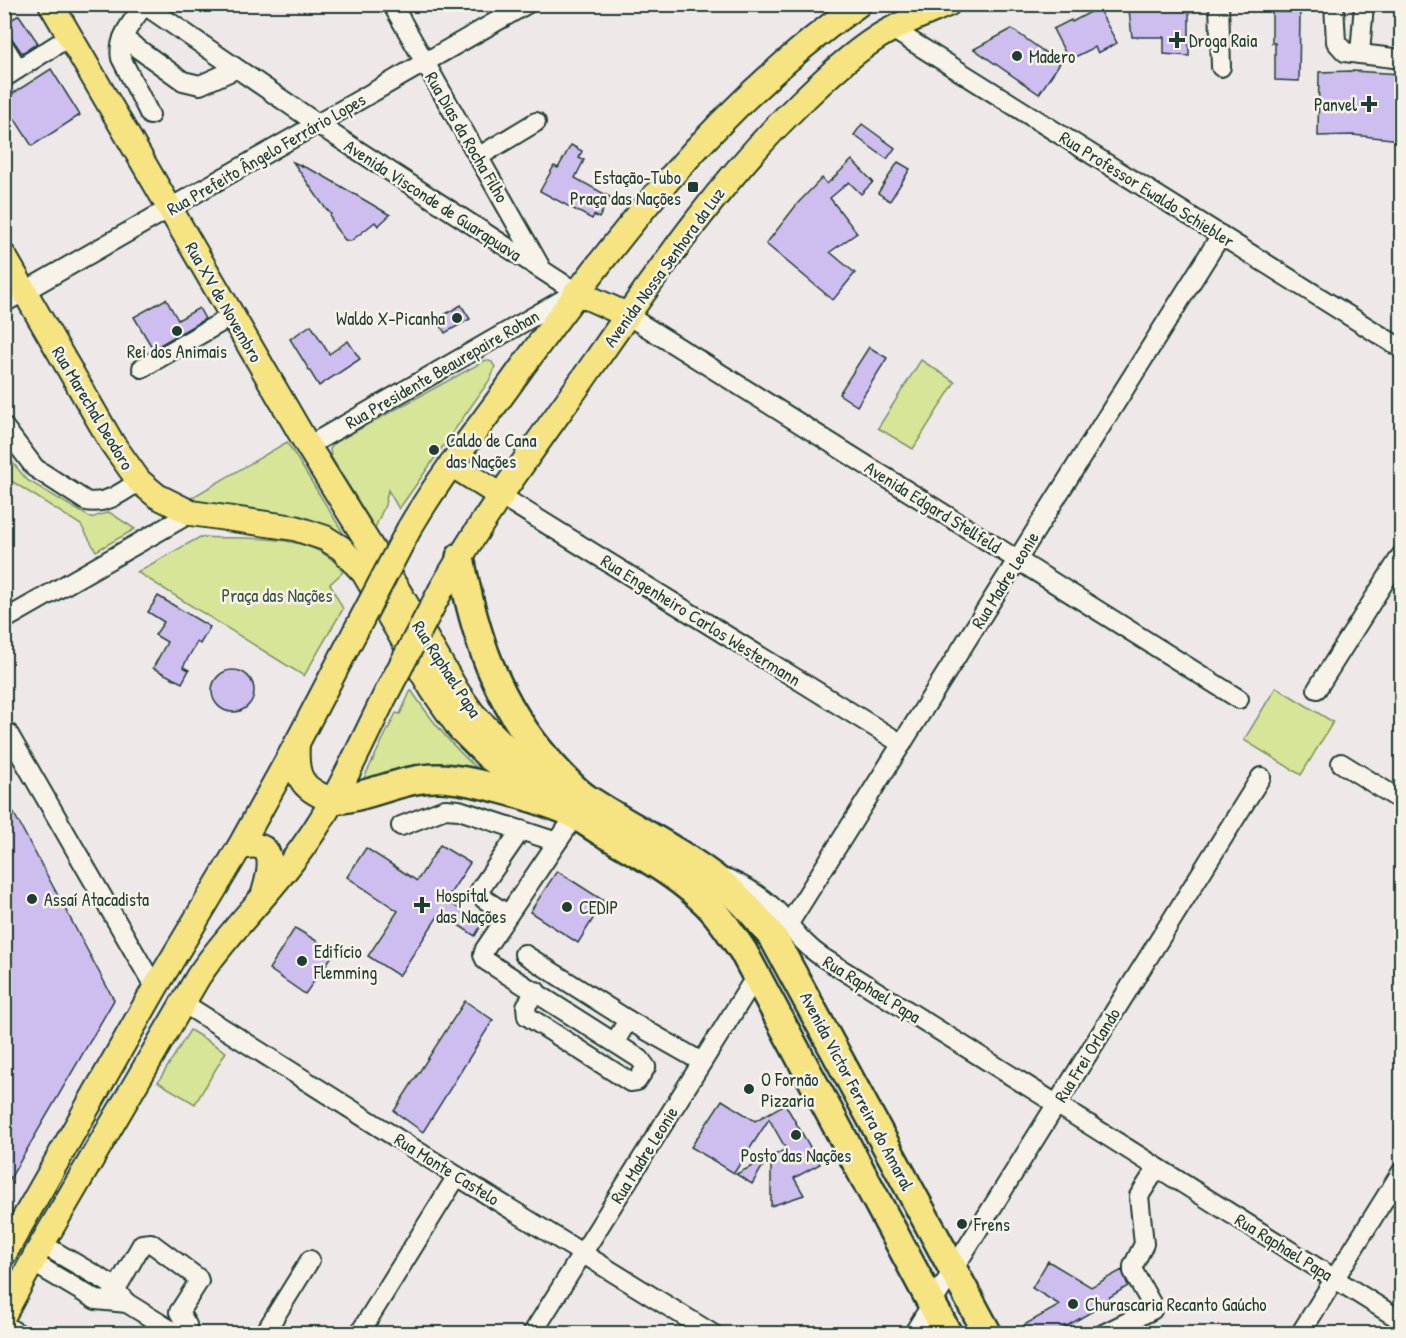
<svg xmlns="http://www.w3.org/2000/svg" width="1406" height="1338" font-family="'Patrick Hand',sans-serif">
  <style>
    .green { fill: #d6e598; stroke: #7a9166; stroke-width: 1.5 }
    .building { fill: #cebeef; stroke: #1f3d34; stroke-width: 1.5 }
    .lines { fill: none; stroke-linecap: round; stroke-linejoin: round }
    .minor-casing { stroke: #1f3d34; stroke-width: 22 }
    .major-casing { stroke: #1f3d34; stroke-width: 28 }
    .highway-casing { stroke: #1f3d34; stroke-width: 32 }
    .minor { stroke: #f7f3e8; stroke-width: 18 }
    .major { stroke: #f6e381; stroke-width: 24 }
    .highway { stroke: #f6e381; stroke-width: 27 }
    .major-bridge-casing { stroke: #1f3d34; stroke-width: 28; stroke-linecap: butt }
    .major-bridge { stroke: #f6e381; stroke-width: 24 }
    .poi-dot { fill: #1f3d34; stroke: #f7f3e8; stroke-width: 2 }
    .labels { text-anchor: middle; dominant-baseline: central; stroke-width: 5; stroke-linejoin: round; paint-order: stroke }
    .poi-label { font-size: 18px; fill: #1f3d34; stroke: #f7f3e8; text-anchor: start }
    .street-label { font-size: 18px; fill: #1f3d34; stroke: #f7f3e8 }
    .park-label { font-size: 18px; fill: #3a5643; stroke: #f7f3e8 }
  </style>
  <rect width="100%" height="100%" fill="#efe8e9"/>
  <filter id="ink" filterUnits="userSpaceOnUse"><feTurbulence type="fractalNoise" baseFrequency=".0167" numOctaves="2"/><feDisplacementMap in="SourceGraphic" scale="12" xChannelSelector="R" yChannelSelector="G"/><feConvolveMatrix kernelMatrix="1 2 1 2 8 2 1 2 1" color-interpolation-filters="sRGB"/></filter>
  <g filter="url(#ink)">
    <g class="green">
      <polygon points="486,360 492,362 495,367 491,378 399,509 388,490 385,505 375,528 331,457 330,449 334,443"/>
      <polygon points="921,360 955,382 913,449 878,428"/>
      <polygon points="287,442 347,539 203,505 191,498"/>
      <polygon points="4,452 27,480 91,518 109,512 135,529 96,551 81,525 5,477"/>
      <path d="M200,537C243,540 316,530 343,572L330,584L343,609L304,676L137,572Z"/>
      <polygon points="1276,687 1333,722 1301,775 1244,740"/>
      <path d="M411,690C431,720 451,746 478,769C432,763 410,763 366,780L364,778L396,713L400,714Z"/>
      <polygon points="190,1030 226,1052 195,1104 158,1082"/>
    </g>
    <g class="building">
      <polygon points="1165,4 1189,4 1189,56 1164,54 1164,37 1132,37 1129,10 1165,9"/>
      <polygon points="1098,8 1117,43 1098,53 1095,47 1069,60 1053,29 1071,20 1072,22"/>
      <polygon points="1272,12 1300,12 1299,81 1275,80 1275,43 1272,43"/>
      <polygon points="19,15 38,43 22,53 13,40 4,35 4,24"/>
      <polygon points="1012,29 1060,63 1039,94 974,49"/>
      <polygon points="51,69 80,115 32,146 11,113 4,118 4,99"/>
      <polygon points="1352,71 1401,74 1401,140 1353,135 1318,136 1319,72"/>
      <polygon points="862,124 895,148 887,159 854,135"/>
      <polygon points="571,145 582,151 579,158 584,160 575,178 610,197 599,218 594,215 592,219 540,191 554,166 558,168"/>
      <polygon points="852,160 873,182 861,194 849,182 830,198 857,233 830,252 855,273 833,300 766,244 798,203 822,178 827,184"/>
      <polygon points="293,162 320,174 390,215 378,226 375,222 351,241 345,240 335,227 330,216 331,214 323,205"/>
      <polygon points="898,162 910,169 890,201 878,193"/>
      <polygon points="166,299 178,320 199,308 205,319 153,349 134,317"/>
      <polygon points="461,305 470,319 445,333 437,319"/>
      <polygon points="311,325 329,354 348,341 360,359 319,386 290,339"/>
      <polygon points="869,347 887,358 857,406 839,394"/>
      <polygon points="158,596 210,627 200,644 197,642 183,667 189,670 182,683 153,668 167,642 155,635 164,622 148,612"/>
      <circle cx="233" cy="691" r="21"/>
      <polygon points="4,795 114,1000 4,1189"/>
      <polygon points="440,845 470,863 446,900 482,924 475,936 440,913 399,976 368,956 398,911 347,877 366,848 417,881"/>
      <polygon points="557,871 604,901 578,943 530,912"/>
      <polygon points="295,928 335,952 305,994 269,969"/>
      <polygon points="465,1001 493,1020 423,1132 394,1111"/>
      <polygon points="722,1100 755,1121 785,1104 820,1164 794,1178 804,1195 771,1206 771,1157 786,1149 769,1119 734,1173 691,1147"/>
      <polygon points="767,1159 752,1184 736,1174"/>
      <polygon points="1048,1261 1091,1287 1122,1270 1128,1286 1103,1301 1105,1304 1053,1334 1028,1334 1024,1325 1060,1305 1032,1288"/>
    </g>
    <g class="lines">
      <defs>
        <g id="minor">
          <polyline points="143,4 331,133 576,292 308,446"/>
          <polyline points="392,4 540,266"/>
          <polyline points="1219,4 1221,67"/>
          <polyline points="1334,4 1336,42 1345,52 1360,54 1364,4"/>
          <path d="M144,5C133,21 117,38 121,58L150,115"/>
          <polyline points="892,29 1402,349"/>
          <polyline points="123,38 183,81 200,85 236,69"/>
          <polyline points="4,46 18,69 4,78"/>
          <polyline points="1360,54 1402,59"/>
          <polyline points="18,69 69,37"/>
          <polyline points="478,157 536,122"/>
          <polyline points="4,303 527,4"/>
          <polyline points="627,315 1239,699"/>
          <polyline points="142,368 232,316"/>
          <path d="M4,427L35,468L86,501C106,505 123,492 139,481"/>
          <polyline points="501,496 902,744"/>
          <polyline points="4,620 191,513"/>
          <polyline points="1317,689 1402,554"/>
          <polyline points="8,733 155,988"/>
          <polyline points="1341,763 1402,801"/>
          <polyline points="401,826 445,809 459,810 557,842"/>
          <path d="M728,879C745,886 762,897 776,910C791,926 803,945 822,957L1402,1321"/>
          <polyline points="507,914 484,899 479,893 481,888 521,830"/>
          <polyline points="788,925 1221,235"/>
          <polyline points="524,954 628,1020 615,1042"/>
          <polyline points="536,991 526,1006 527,1016 630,1082 637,1081 646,1067 640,1059 486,961 483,955 485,949 575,816"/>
          <polyline points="183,1003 457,1176 713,1334"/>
          <polyline points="628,1020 702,1062"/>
          <polyline points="32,1262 96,1300 127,1303 109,1283 42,1244"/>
          <polyline points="111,1298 142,1244 151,1243 198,1278 199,1281 179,1312 187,1325 182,1334"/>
          <polyline points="127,1303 177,1334"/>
          <polyline points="4,1325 19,1334"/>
          <polyline points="264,1334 310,1260"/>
          <polyline points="359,1334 457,1176"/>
          <polyline points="532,1334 756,976"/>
          <polyline points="913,1334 1261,777"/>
          <polyline points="1103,1334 1152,1310 1151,1303 1133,1271 1133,1266 1144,1244 1139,1196 1157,1168"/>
          <polyline points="1300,1334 1402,1171"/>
        </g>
        <g id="major">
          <polyline points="51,4 308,446 402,597 458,693 473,714 511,752 566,786"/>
          <polyline points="4,256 112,443 139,481 157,496 191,513 295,528 325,538 341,548 364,573 432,689 459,728 489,758 545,797"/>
          <polyline points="576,292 627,315"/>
          <polyline points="451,464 501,496"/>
          <path d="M409,529C438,479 474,434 508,387C609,246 715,106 859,4"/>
          <path d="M441,590C483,516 534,448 583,379C650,283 717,183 802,101C826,78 850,55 878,37C900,23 925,14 948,4"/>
          <path d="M297,743C295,776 300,789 332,800"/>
          <path d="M239,848C277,837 272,867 264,893"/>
          <polyline points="4,1254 155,988 239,848 297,743 355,632"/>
          <path d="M4,1314L42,1244L198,977C230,929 273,891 305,844C338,798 361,744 386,694"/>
        </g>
        <g id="highway">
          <path d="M460,557C474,634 496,703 550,763C561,775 573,789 586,798C630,827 679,850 721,883C742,899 758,919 774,939L988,1334"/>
          <path d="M332,800C369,798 402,777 439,778C471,779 533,797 563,809C576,814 590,825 602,832C636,852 672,871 701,898C718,913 730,932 743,951L948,1334"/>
        </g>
      </defs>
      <use href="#minor" class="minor-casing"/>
      <use href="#major" class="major-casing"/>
      <use href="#highway" class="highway-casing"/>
      <use href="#minor" class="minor"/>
      <use href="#major" class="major"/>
      <use href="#highway" class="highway"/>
      <defs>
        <g id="major-bridge">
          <polyline points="355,632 409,529"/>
          <polyline points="386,694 441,590"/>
        </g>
      </defs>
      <use href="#major-bridge" class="major-bridge-casing"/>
      <use href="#major-bridge" class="major-bridge"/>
    </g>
  </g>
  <g class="poi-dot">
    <path d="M1174 31h6v6h6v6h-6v6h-6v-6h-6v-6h6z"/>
    <circle cx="1017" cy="56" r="6"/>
    <path d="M1366 95h6v6h6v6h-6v6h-6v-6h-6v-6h6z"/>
    <rect x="687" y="181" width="12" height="12" rx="3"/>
    <circle cx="457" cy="318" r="6"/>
    <circle cx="177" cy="331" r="6"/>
    <circle cx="434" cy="450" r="6"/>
    <circle cx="32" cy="899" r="6"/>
    <path d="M419 896h6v6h6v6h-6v6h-6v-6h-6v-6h6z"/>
    <circle cx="567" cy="907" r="6"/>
    <circle cx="302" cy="961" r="6"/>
    <circle cx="749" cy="1089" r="6"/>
    <circle cx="796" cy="1135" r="6"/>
    <circle cx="962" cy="1224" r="6"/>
    <circle cx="1073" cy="1304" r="6"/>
  </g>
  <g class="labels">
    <g class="poi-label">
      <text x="1189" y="40">Droga Raia</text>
      <text x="1029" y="56">Madero</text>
      <text x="1357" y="104" text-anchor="end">Panvel</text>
      <text x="681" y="177" text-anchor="end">Estação-Tubo<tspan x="681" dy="21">Praça das Nações</tspan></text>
      <text x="445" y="318" text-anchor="end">Waldo X-Picanha</text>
      <text x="177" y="351" text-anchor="middle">Rei dos Animais</text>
      <text x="446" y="440">Caldo de Cana<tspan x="446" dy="21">das Nações</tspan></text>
      <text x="436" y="895">Hospital<tspan x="436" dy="21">das Nações</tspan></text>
      <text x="44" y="899">Assaí Atacadista</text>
      <text x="579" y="907">CEDIP</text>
      <text x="314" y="951">Edifício<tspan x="314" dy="21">Flemming</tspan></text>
      <text x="761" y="1079">O Fornão<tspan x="761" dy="21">Pizzaria</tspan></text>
      <text x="796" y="1155" text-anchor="middle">Posto das Nações</text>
      <text x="974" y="1224">Frens</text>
      <text x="1085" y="1304">Churascaria Recanto Gaúcho</text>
    </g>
    <g class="street-label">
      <text transform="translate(467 137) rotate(60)">Rua Dias da Rocha Filho</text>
      <text transform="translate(266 154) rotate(-30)">Rua Prefeito Ângelo Ferrário Lopes</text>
      <text transform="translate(1147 189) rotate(32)">Rua Professor Ewaldo Schiebler</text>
      <text transform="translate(433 200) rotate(33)">Avenida Visconde de Guarapuava</text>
      <text transform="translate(664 267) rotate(-54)">Avenida Nossa Senhora da Luz</text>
      <text transform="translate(224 302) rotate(60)">Rua XV de Novembro</text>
      <text transform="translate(442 369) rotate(-30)">Rua Presidente Beaurepaire Rohan</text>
      <text transform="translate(93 408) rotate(59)">Rua Marechal Deodoro</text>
      <text transform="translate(933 507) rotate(32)">Avenida Edgard Stellfeld</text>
      <text transform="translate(1005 580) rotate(-58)">Rua Madre Leonie</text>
      <text transform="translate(701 620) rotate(32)">Rua Engenheiro Carlos Westermann</text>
      <text transform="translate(447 669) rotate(57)">Rua Raphael Papa</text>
      <text transform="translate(872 989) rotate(32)">Rua Raphael Papa</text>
      <text transform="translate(1087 1055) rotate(-58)">Rua Frei Orlando</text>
      <text transform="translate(857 1091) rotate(62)">Avenida Victor Ferreira do Amaral</text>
      <text transform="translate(644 1155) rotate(-58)">Rua Madre Leonie</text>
      <text transform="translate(447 1169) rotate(32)">Rua Monte Castelo</text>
      <text transform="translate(1284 1247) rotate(32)">Rua Raphael Papa</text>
    </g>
    <g class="park-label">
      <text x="277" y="595">Praça das Nações</text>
    </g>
  </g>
  <rect width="1406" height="1338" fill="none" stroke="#f7f3e8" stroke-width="24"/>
  <rect x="12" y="12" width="1382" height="1314" fill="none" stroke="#1f3d34" stroke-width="2" filter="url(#ink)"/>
</svg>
